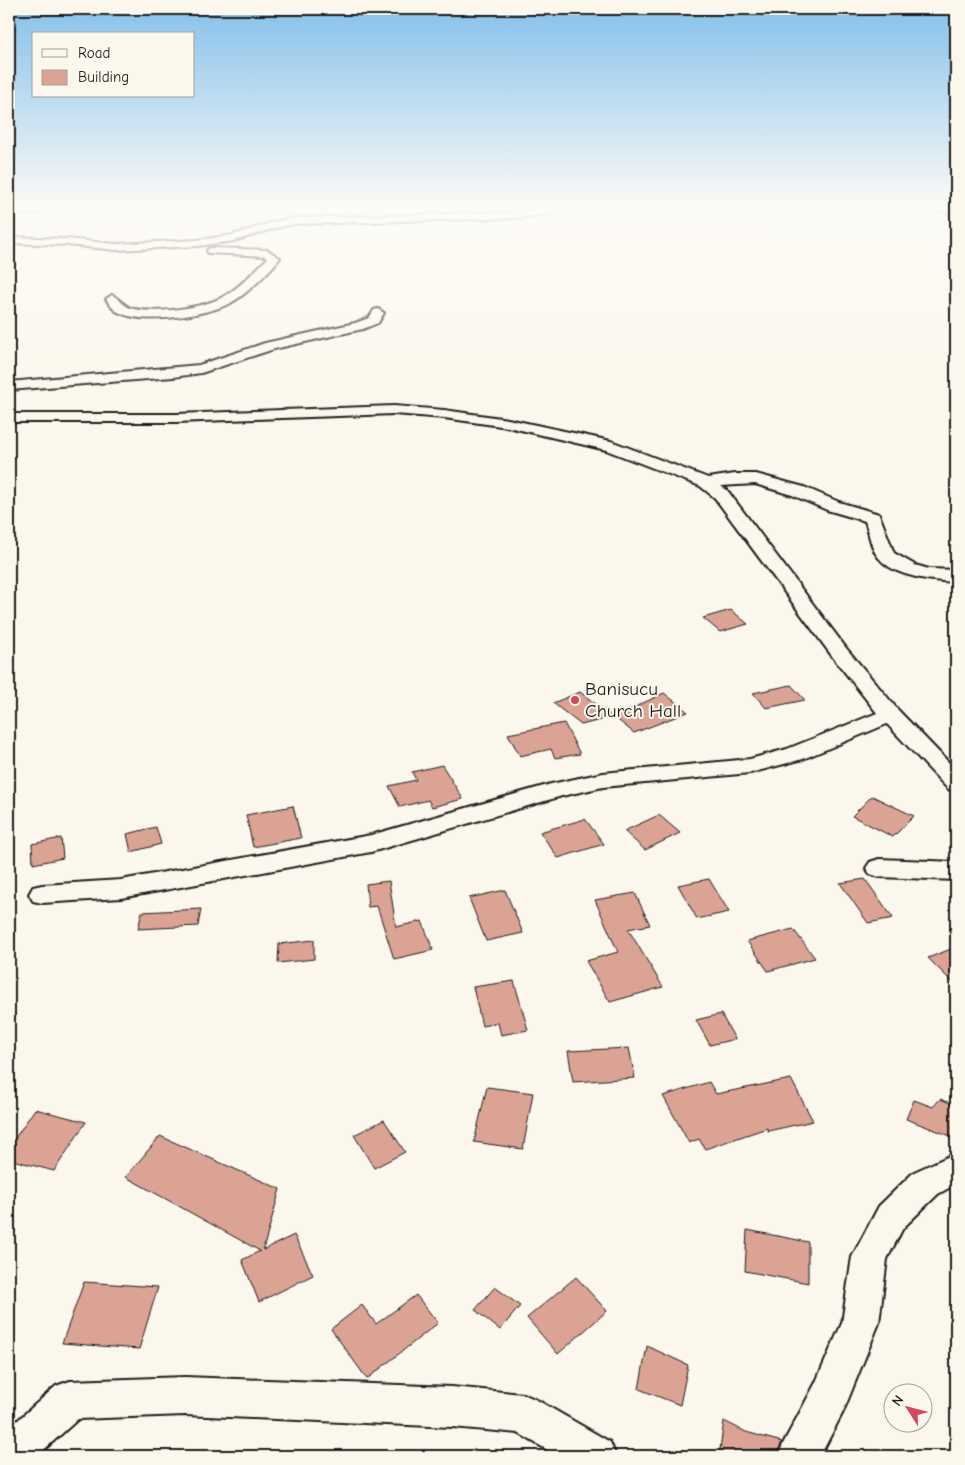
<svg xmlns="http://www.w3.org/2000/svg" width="965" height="1465" font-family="'Comic Neue',sans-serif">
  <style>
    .building { fill: #dba394; stroke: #1c1c1c }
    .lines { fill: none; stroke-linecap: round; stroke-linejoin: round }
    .minor-casing { stroke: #1c1c1c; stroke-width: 4 }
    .major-casing { stroke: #1c1c1c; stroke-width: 3 }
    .minor { fill: #fbf7ec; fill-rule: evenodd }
    .major { fill: #fbf7ec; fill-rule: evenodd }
    .poi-dot { fill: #d1495b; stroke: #fbf7ec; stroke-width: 2 }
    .labels { text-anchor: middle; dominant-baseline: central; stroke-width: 4; stroke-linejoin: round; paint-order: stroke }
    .poi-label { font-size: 19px; fill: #1c1c1c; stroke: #fbf7ec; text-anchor: start }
  </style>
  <rect width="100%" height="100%" fill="#fbf7ec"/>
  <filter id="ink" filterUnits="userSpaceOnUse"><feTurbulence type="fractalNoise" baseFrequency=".02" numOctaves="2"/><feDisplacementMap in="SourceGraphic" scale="10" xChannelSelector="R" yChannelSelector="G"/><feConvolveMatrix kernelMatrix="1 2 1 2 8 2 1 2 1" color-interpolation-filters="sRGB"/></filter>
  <g filter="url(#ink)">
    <g class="building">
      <polygon points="731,610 748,624 720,632 703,618"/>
      <polygon points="791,685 805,700 766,708 753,693"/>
      <polygon points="580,692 613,717 581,725 553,703"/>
      <polygon points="664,693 688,712 634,733 614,717"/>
      <polygon points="564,723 580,754 555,758 551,749 520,756 508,734"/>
      <polygon points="442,765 463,799 432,807 428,800 400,807 389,786 416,780 412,772"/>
      <polygon points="872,796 914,816 893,837 852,816"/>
      <polygon points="293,806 301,838 253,847 246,815"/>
      <polygon points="659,815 680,833 645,850 624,831"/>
      <polygon points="585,819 604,844 558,858 540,832"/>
      <polygon points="156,827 161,844 131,852 127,834"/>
      <polygon points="61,838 63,858 33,864 32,844"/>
      <polygon points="709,879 729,912 697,919 678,885"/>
      <polygon points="865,879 893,918 868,923 840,883"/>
      <polygon points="389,881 396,927 422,921 433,950 394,959 377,906 368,907 366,884"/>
      <polygon points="505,890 523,933 486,941 469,898"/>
      <polygon points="635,893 650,925 628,929 663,987 610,1002 586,961 618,952 595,900"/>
      <polygon points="201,909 198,926 138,929 142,912"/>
      <polygon points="793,929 815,958 768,971 747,941"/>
      <polygon points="314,940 314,959 278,963 279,944"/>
      <polygon points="956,947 956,986 928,958"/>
      <polygon points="514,981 528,1030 501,1035 498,1023 482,1026 473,987"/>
      <polygon points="721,1014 735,1039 710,1045 696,1020"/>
      <polygon points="629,1048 635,1078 573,1082 568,1051"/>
      <polygon points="791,1079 813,1121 768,1131 767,1128 705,1149 699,1139 689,1143 663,1096 709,1082 716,1094"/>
      <polygon points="487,1087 533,1093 523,1149 474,1142"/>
      <polygon points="940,1099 956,1105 956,1138 906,1119 914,1100 933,1107"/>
      <polygon points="35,1109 86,1122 54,1171 9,1159 9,1147"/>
      <polygon points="384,1120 405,1152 374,1168 354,1135"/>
      <polygon points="160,1136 280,1189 263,1250 294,1235 313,1275 259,1302 242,1260 260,1251 126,1177"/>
      <polygon points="747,1230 808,1242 808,1283 745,1271"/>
      <polygon points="576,1277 607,1311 558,1354 527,1318"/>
      <polygon points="84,1282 158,1287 139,1349 62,1343"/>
      <polygon points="495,1287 520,1306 500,1330 475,1310"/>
      <polygon points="416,1295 438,1323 367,1379 331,1329 362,1305 376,1324"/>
      <polygon points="647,1346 688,1365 680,1405 639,1389"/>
      <polygon points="724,1421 746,1432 782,1442 776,1456 719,1456"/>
    </g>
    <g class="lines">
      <defs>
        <g id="minor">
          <polygon points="538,209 567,209 563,212 519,218 295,224 279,227 234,241 198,246 116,250 67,245 9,243 9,237 67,239 116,244 198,240 233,235 273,222 295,218 519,212"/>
          <polygon points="938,209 956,209 956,215 939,211"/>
          <path d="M212,248L267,250L280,258C269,272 245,296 229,304C202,316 141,326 116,311C112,308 109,303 106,299L112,295C120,298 123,307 134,309C158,314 207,308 228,294C243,284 255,270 268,258L265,256L208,253L207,251L208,249Z"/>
          <polygon points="378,309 384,313 378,323 363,329 274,349 201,373 173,377 9,390 9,382 199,365 265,343 355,323 369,318 374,310"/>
          <path d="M394,406L444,410L508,419L611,441L708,478L735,474H756L804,487L839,502L879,514L894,553L915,565L929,569L956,570V582C934,581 894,577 879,558C871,550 869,532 865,521L827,510L792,495L755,484L721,486L727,490L846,648L898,710L956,770V791L948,789L887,724L803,759L750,773L603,787L562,796L371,852L121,898L42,903L33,901L29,894L33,887L42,885L121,880L371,835L551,784L603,773L750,759L787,749L877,713L832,656L715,498L700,486L606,450L508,427L444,418L394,414L176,422H9V414H176Z"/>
          <polygon points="879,859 956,862 956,880 879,877 870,874 866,868 870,862"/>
          <polygon points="956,1153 956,1184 938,1194 903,1228 887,1259 879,1323 843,1412 820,1456 778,1456 784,1442 815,1384 842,1323 852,1257 879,1206 914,1172"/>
          <polygon points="185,1377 452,1387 523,1394 537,1400 610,1442 616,1456 558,1456 518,1433 452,1427 185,1415 78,1419 37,1456 9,1456 9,1428 56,1386 70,1381"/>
        </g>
        <polygon id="major" points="9,209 50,209 44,213 9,215"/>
      </defs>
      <use href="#minor" class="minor-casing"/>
      <use href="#major" class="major-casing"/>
      <use href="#minor" class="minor"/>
      <use href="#major" class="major"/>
    </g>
  </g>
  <linearGradient id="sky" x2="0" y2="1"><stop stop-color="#84c0eb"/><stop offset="0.5" stop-color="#fdfbf6"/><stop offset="1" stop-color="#fdfbf6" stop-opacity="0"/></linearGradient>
  <rect width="965" height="415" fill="url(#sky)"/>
  <circle class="poi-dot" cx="575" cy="700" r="5"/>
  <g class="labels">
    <g class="poi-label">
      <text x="585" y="689">Banisucu<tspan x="585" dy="22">Church Hall</tspan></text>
    </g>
  </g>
  <rect width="965" height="1465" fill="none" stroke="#fbf7ec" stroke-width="30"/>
  <rect x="15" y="15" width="935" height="1435" fill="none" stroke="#1c1c1c" stroke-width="2" filter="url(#ink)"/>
  <rect x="32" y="32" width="162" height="65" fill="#fbf7ec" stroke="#a29f99"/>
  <rect x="42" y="49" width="25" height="8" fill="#fbf7ec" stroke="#a29f99"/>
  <text x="78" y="58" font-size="15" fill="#1c1c1c">Road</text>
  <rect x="42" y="70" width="25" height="15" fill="#dba394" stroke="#a29f99"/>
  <text x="78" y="82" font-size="15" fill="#1c1c1c">Building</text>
  <g transform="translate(908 1408) rotate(306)"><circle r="24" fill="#fbf7ec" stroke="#a29f99"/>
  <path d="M0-4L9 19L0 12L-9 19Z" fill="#d1495b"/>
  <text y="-8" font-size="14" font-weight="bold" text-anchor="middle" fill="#1c1c1c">N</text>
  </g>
</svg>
